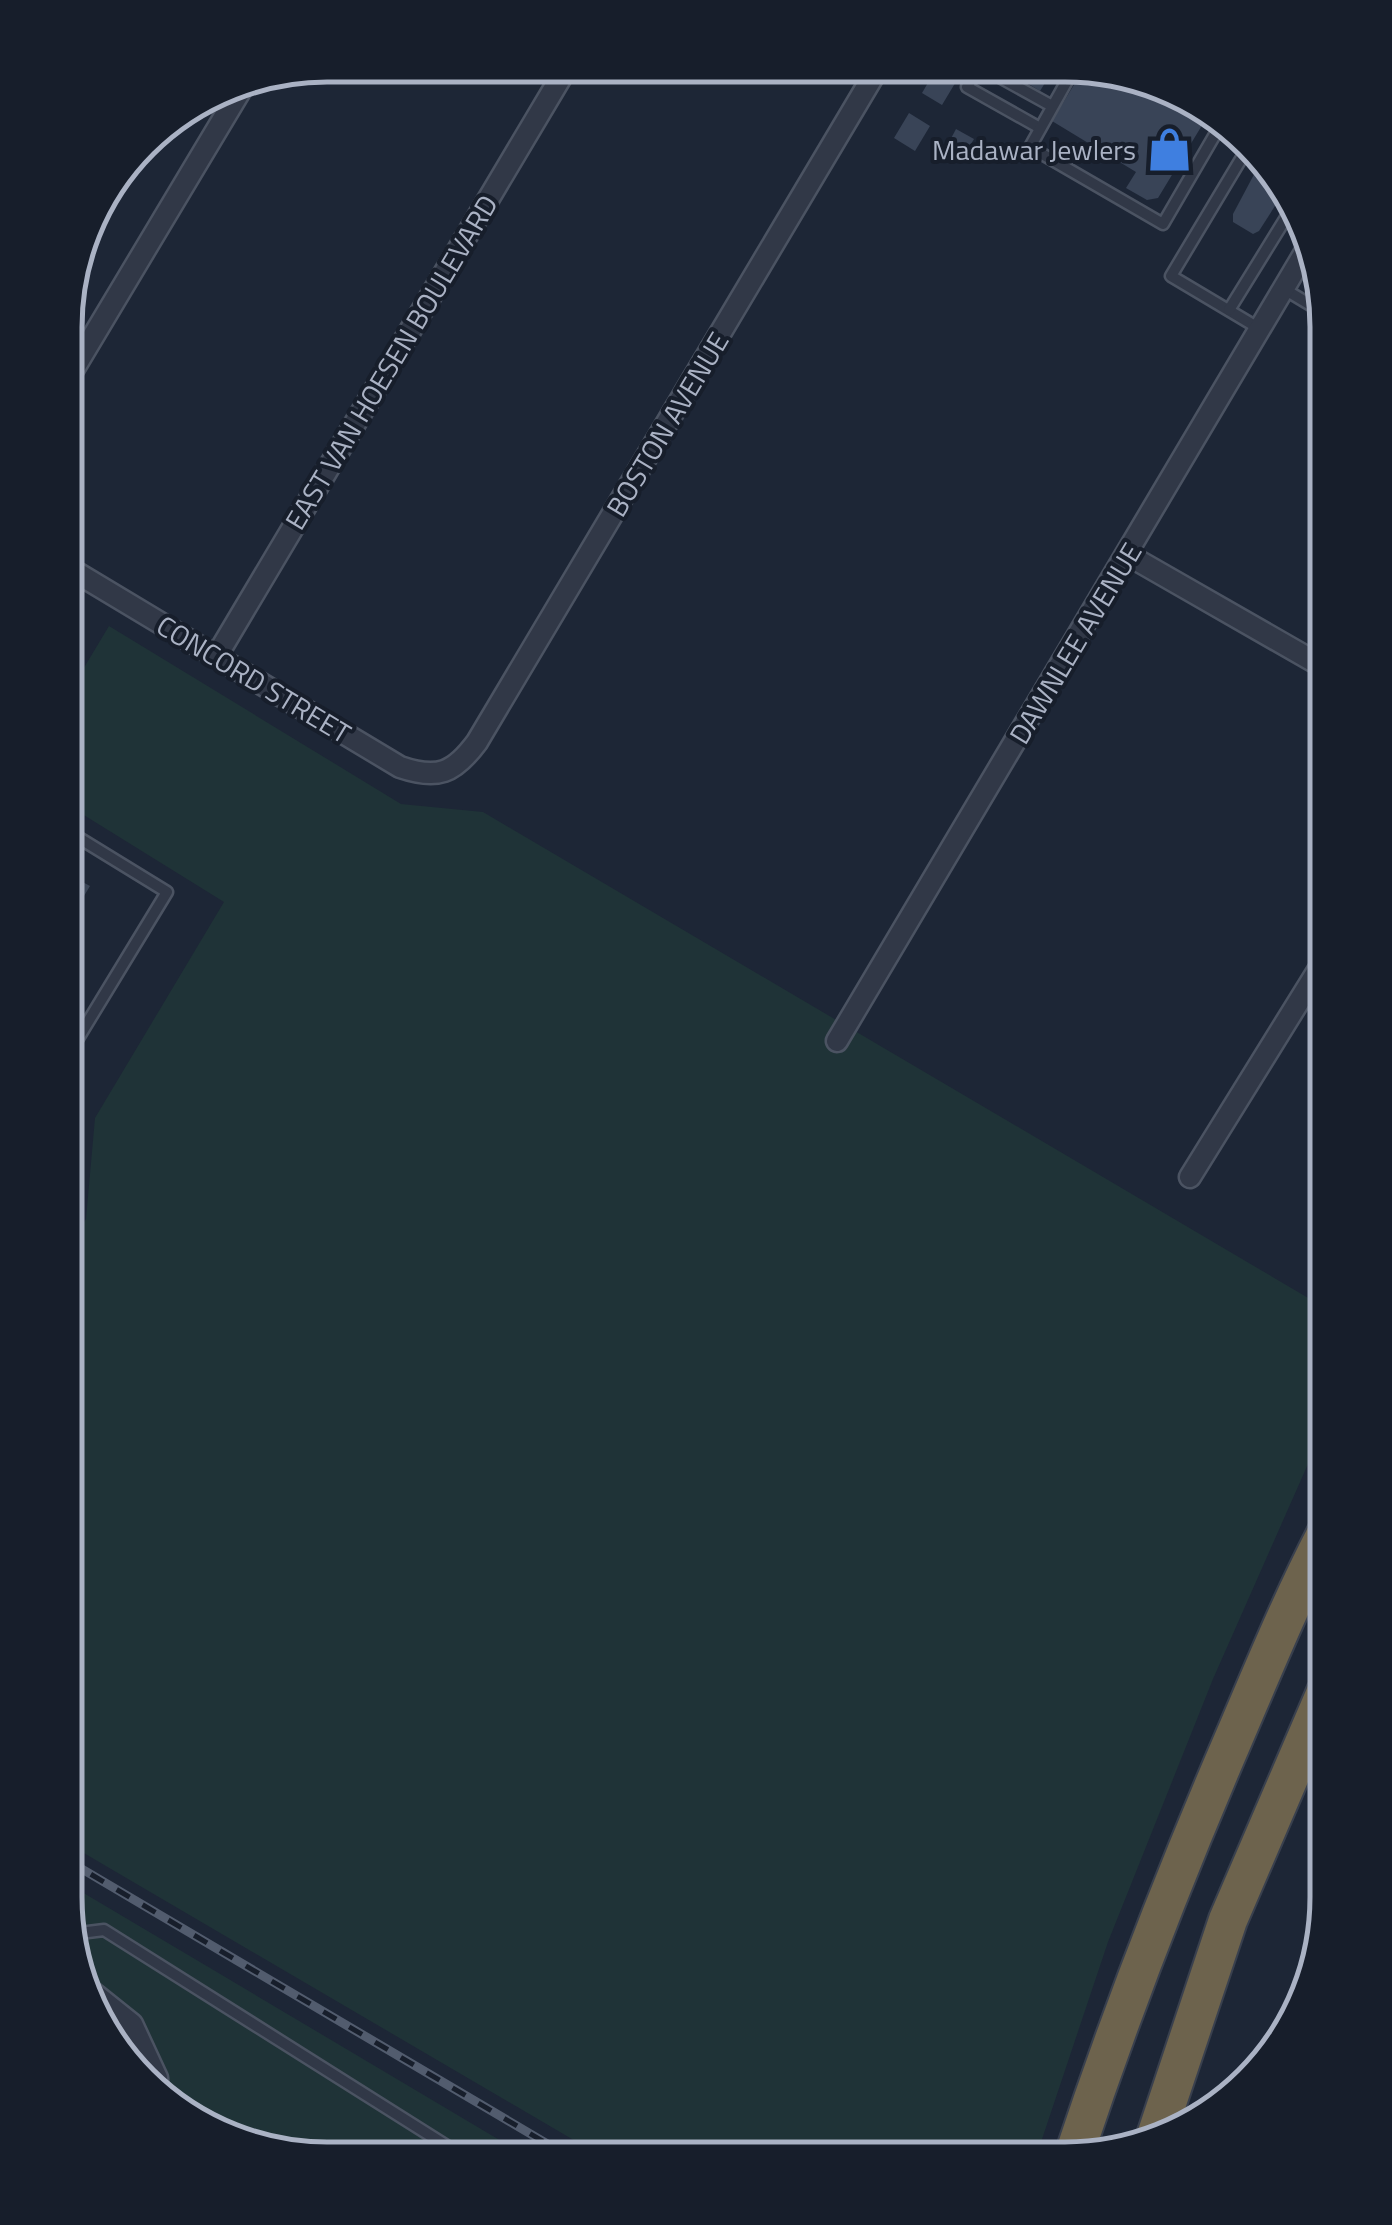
<svg xmlns="http://www.w3.org/2000/svg" width="1392" height="2225" font-family="'Titillium Web',sans-serif">
  <style>
    .green { fill: #1f3337 }
    .building { fill: #394457 }
    .lines { fill: none; stroke-linecap: round; stroke-linejoin: round }
    .lane-casing { stroke: #4b5362; stroke-width: 15 }
    .street-casing { stroke: #4b5362; stroke-width: 25 }
    .highway-casing { stroke: #39404e; stroke-width: 42 }
    .lane { stroke: #313847; stroke-width: 10 }
    .street { stroke: #313847; stroke-width: 20 }
    .highway { stroke: #6d634d; stroke-width: 38 }
    .rail-casing { stroke: #525c6e; stroke-width: 9 }
    .rail { stroke: #171e2b; stroke-width: 5; stroke-dasharray: 15; stroke-linecap: butt }
    .labels { text-anchor: middle; dominant-baseline: central; stroke-width: 8; stroke-linejoin: round; paint-order: stroke }
    .poi-label { font-size: 28px; fill: #aab2c4; stroke: #171e2b; text-anchor: end }
    .street-label { font-size: 28px; fill: #aab2c4; stroke: #171e2b }
    .rim { fill: none; stroke: #aab2c4; stroke-width: 5 }
  </style>
  <rect width="100%" height="100%" fill="#1d2636"/>
  <g class="green">
    <polygon points="109,626 401,804 483,812 1327,1309 1327,1421 1213,1679 1108,1942 1035,2160 606,2159 65,1842 66,1250 86,1219 95,1118 224,902 66,804 67,696"/>
    <polygon points="65,1882 530,2158 293,2158 167,2105 85,1997 65,1897"/>
  </g>
  <g class="building">
    <polygon points="936,69 950,69 960,75 942,105 922,93"/>
    <polygon points="1004,69 1053,70 1040,91"/>
    <polygon points="1083,70 1112,70 1175,108 1178,103 1199,116 1201,127 1158,198 1147,200 1126,188 1136,172 1052,121"/>
    <polygon points="909,113 930,126 915,151 894,138"/>
    <polygon points="956,129 974,139 964,156 947,146"/>
    <polygon points="1259,165 1282,195 1259,231 1253,234 1233,222 1233,214"/>
    <polygon points="66,873 90,886 66,926"/>
  </g>
  <g class="lines">
    <defs>
      <g id="lane">
        <polyline points="977,69 967,87 1040,128"/>
        <polyline points="985,69 1052,106"/>
        <polyline points="1073,70 1030,147 1163,224 1224,119"/>
        <polyline points="1247,149 1171,276 1260,329"/>
        <polyline points="1284,289 1324,313"/>
        <polyline points="1229,310 1292,208"/>
        <polyline points="66,1058 167,892 66,830"/>
        <polyline points="72,1934 104,1930 466,2158"/>
      </g>
      <g id="street">
        <polyline points="67,380 246,81"/>
        <polyline points="1128,555 1327,669"/>
        <path d="M67,567L400,767C438,780 454,773 477,742L878,68"/>
        <polyline points="216,657 567,67"/>
        <polyline points="837,1041 1310,244"/>
        <polyline points="1190,1177 1327,956"/>
        <polyline points="82,1984 132,2024 157,2078 158,2093"/>
      </g>
      <g id="highway">
        <polyline points="1154,2142 1228,1920 1326,1692"/>
        <path d="M1073,2158C1120,2016 1174,1877 1233,1740C1263,1670 1292,1599 1327,1532"/>
      </g>
    </defs>
    <use href="#lane" class="lane-casing"/>
    <use href="#street" class="street-casing"/>
    <use href="#highway" class="highway-casing"/>
    <use href="#lane" class="lane"/>
    <use href="#street" class="street"/>
    <use href="#highway" class="highway"/>
    <defs>
      <polyline id="rail" points="65,1859 573,2159"/>
    </defs>
    <use href="#rail" class="rail-casing"/>
    <use href="#rail" class="rail"/>
  </g>
  <defs>
    <symbol id="shop-bare" viewBox="-9 -9 18 18"><path d="M-5-2.5h2.3a2.7 3.5 0 0 1 5.4 0H5L5.5 6h-11ZM-1.5-2.5h3a1.5 2.3 0 0 0-3 0Z" fill="#3f7fe0" stroke="#171e2b" stroke-width="2.5" paint-order="stroke"/></symbol>
  </defs>
  <g fill-rule="evenodd">
    <use href="#shop-bare" x="1138" y="118" width="63" height="63"/>
  </g>
  <g class="labels">
    <g class="poi-label">
      <text x="1136" y="149">Madawar Jewlers</text>
    </g>
    <g class="street-label">
      <text transform="translate(391 362) rotate(-59)">EAST VAN HOESEN BOULEVARD</text>
      <text transform="translate(667 424) rotate(-59)">BOSTON AVENUE</text>
      <text transform="translate(1075 643) rotate(-59)">DAWNLEE AVENUE</text>
      <text transform="translate(254 679) rotate(31)">CONCORD STREET</text>
    </g>
  </g>
  <path d="M0 0H1392V2225H0ZM327 82H1065A245 245 0 0 1 1310 327V1897A245 245 0 0 1 1065 2142H327A245 245 0 0 1 82 1897V327A245 245 0 0 1 327 82Z" fill="#171e2b" fill-rule="evenodd"/>
  <path class="rim" d="M327 82H1065A245 245 0 0 1 1310 327V1897A245 245 0 0 1 1065 2142H327A245 245 0 0 1 82 1897V327A245 245 0 0 1 327 82Z"/>
</svg>
